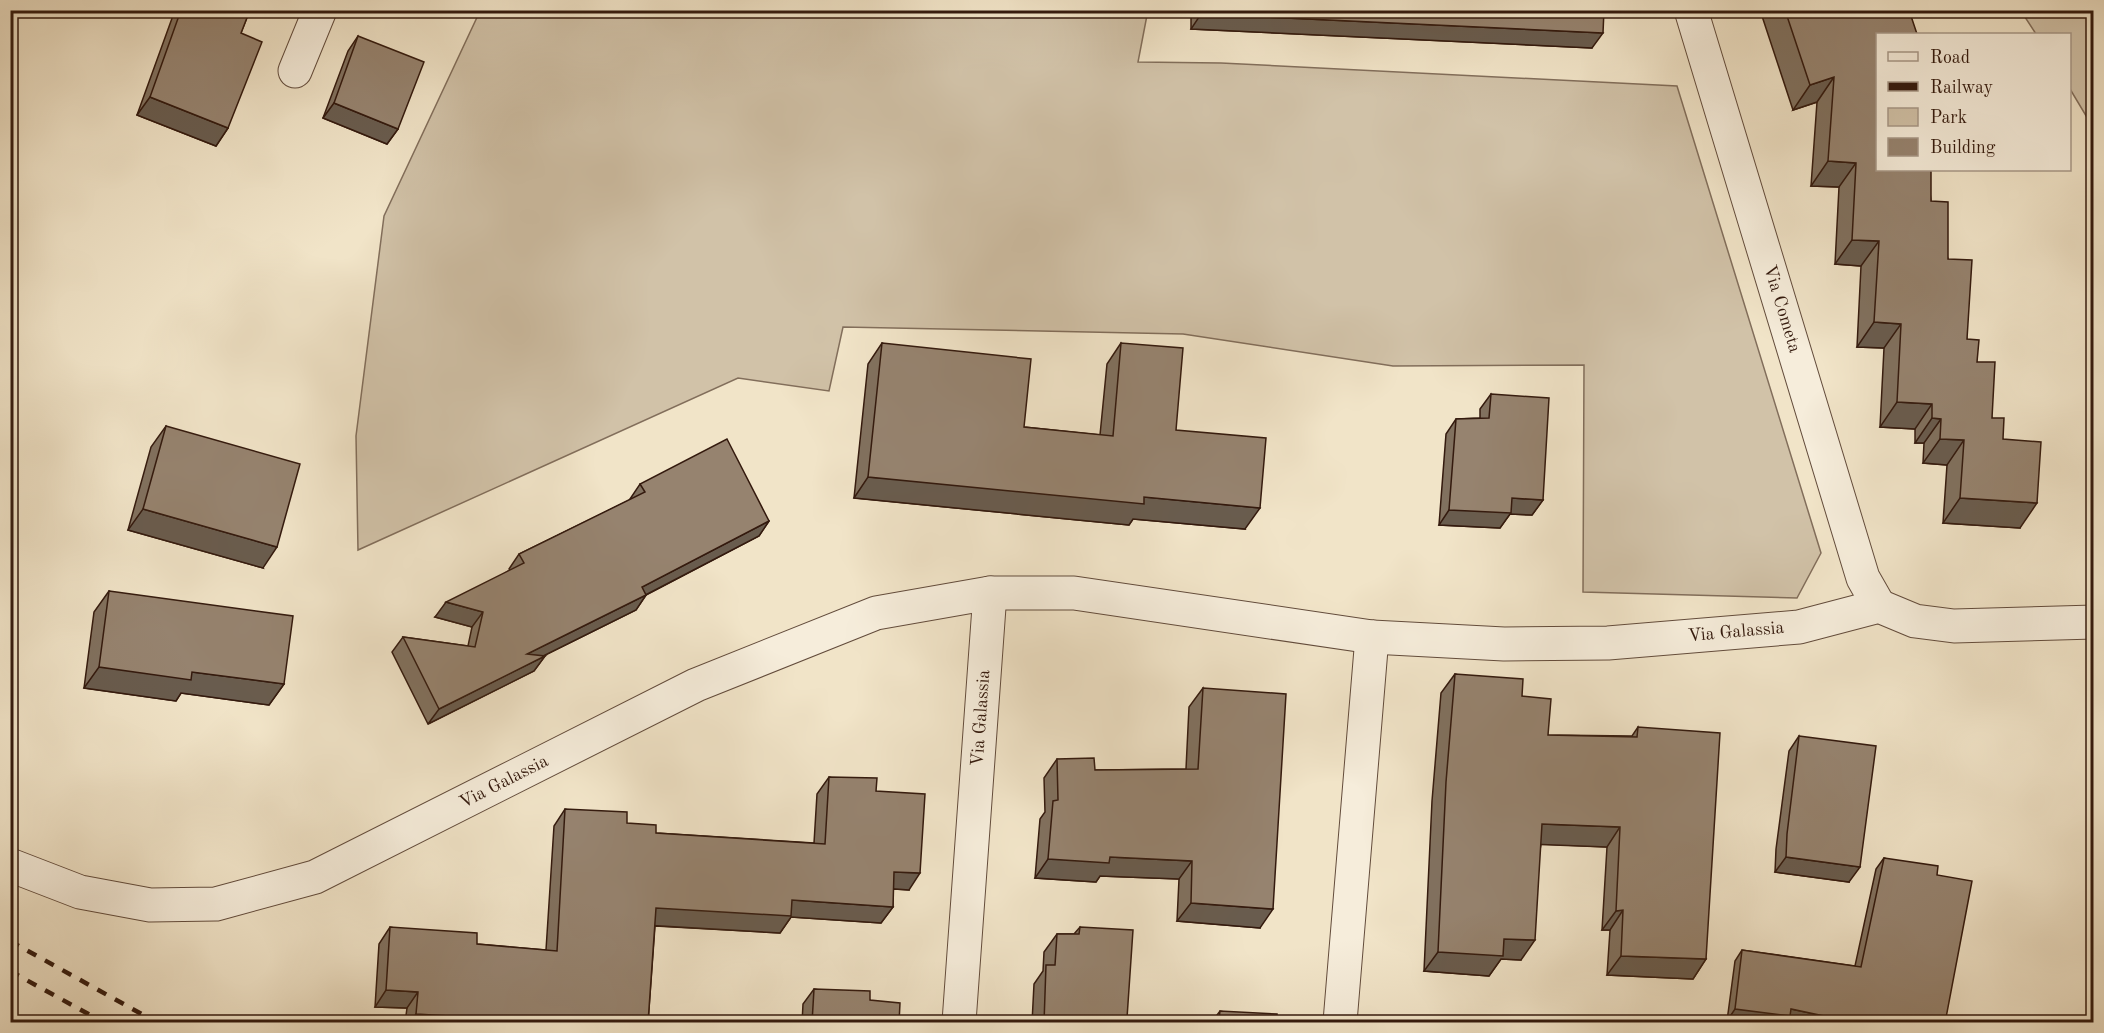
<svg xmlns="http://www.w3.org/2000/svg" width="2104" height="1033" font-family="'Old Standard TT',serif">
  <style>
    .green { fill: #d1c2a8; stroke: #826e5b; stroke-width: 1.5 }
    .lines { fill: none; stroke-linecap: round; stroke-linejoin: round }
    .minor-casing { stroke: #634c3c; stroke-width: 35 }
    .minor { stroke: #f6eddb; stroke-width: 33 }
    .rail { stroke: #341a0e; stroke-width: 4.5; stroke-dasharray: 10 10; stroke-linecap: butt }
    .wall { fill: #81715f; stroke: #341a0e; stroke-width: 1.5 }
    .shaded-wall { fill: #695c4e; stroke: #341a0e; stroke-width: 1.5 }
    .building { fill: #96836f; stroke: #341a0e; stroke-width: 1.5 }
    .labels { text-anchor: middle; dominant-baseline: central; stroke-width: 5; stroke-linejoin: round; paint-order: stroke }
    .street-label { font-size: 18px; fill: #341a0e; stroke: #f6eddb }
  </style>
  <rect width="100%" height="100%" fill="#f1e4c8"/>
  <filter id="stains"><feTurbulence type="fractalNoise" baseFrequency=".00333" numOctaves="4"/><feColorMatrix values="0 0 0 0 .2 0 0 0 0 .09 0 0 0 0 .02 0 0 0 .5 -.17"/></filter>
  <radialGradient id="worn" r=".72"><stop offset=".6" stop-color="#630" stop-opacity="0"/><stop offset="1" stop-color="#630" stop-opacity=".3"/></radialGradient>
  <g class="green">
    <polygon points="1148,10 1138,62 1221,63 1677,86 1821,553 1797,598 1583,592 1584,365 1393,366 1183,334 843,327 829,391 738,378 358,550 356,436 384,216 480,11"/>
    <polygon points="2021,11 2093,11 2093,589 2088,119 2070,89 2070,34 2036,34"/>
  </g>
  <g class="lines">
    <defs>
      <g id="minor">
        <polyline points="1691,10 1863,578 1879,606"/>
        <polyline points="295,71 320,10"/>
        <polyline points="10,865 80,892 150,905 216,904 315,877 696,685 876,613 990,593 1074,593 1372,637 1504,644 1608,643 1799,627 1879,606 1915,621 1954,626 2094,622"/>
        <polyline points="959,1022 990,593"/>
        <polyline points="1340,1022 1372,637"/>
      </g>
    </defs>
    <use href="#minor" class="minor-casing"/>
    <use href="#minor" class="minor"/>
    <g class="rail">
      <polyline points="10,941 156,1022"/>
      <polyline points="10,971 103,1022"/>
    </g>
  </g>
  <g class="wall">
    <polygon points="175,10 250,10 241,33 228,128 216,146 137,115"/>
    <polygon points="1191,10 1604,10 1592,48 1191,29"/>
    <polygon points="1766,10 1909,10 1931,201 1948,259 1967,339 1977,362 1992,418 2003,439 2020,528 1943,523 1947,465 1923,463 1924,443 1915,443 1915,429 1880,427 1884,348 1857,347 1861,266 1835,264 1839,187 1811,186 1817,102 1793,110 1762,16"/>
    <polygon points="358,36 398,129 387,144 323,118 348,51"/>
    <polygon points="882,343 1024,427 1100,435 1107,364 1121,343 1176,430 1245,529 1133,519 1129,525 854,498 868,364"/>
    <polygon points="1491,394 1543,500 1532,515 1510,514 1500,528 1439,525 1446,434 1456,419 1480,418 1480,409"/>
    <polygon points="166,426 263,568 128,530 151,447"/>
    <polygon points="640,484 769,521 759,536 646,595 636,610 543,656 545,656 534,671 428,724 392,652 403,637 468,646 472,627 435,617 510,570 509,569 519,554 630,500 630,499"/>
    <polygon points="109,591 284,684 269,705 181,693 176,701 84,688 94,612"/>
    <polygon points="1455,674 1522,696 1548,735 1632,736 1638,727 1706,959 1693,979 1607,975 1610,930 1602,930 1607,847 1541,844 1521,960 1501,959 1489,976 1424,971 1432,801 1441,693"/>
    <polygon points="1203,688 1260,928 1177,921 1179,879 1100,876 1096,882 1035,878 1040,819 1045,812 1044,778 1057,759 1095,770 1186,769 1189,707"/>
    <polygon points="1799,736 1849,882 1775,872 1776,849 1789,751"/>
    <polygon points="829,777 876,791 909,890 893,889 893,907 881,923 791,917 780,933 655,926 648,1023 405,1023 407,1008 375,1007 379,944 390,927 477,944 546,950 554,826 565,809 656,833 814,843 817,794"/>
    <polygon points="1884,858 1937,875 1945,1023 1796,1023 1787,1021 1785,1023 1742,1023 1727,1021 1735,961 1742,950 1855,966 1876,869"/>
    <polygon points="1080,927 1127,1018 1214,1019 1220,1011 1277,1023 1032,1023 1034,984 1043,971 1044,952 1057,934 1074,934"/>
    <polygon points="814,989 870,1000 899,1023 802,1023 803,1004"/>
  </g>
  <g class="shaded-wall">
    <polygon points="1201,14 1603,33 1592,48 1191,29"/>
    <polygon points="1834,77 1817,102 1793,110 1810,85"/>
    <polygon points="150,97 228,128 216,146 137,115"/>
    <polygon points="334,103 398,129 387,144 323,118"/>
    <polygon points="1828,161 1856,163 1839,187 1811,186"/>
    <polygon points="1852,240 1879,241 1861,266 1835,264"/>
    <polygon points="1874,322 1901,324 1884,348 1857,347"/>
    <polygon points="1897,402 1932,404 1915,429 1880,427"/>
    <polygon points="1932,418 1941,419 1924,443 1915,443"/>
    <polygon points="1940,439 1964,440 1947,465 1923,463"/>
    <polygon points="868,477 1144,497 1260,508 1245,529 1133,519 1129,525 854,498"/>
    <polygon points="1512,498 1543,500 1532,515 1510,514 1500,528 1439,525 1449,510"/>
    <polygon points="1960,498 2037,503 2020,528 1943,523"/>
    <polygon points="143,509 277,547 263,568 128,530"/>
    <polygon points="769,521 759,536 632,602 642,587"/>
    <polygon points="646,595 636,610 517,669 527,654"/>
    <polygon points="446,602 483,612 472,627 435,617"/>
    <polygon points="545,656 534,671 428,724 439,709"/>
    <polygon points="99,667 192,672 284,684 269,705 181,693 176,701 84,688"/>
    <polygon points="1542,824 1620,827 1607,847 1528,844"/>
    <polygon points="1110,857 1192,861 1179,879 1100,876 1096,882 1035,878 1048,859"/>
    <polygon points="1786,857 1860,867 1849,882 1775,872"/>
    <polygon points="894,872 920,873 909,890 882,888"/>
    <polygon points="792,900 893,907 881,923 791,917 780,933 644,925 656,908"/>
    <polygon points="1191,903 1273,909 1260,928 1177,921"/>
    <polygon points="1623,910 1610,930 1602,930 1616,911"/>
    <polygon points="1504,939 1535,940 1521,960 1501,959 1489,976 1424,971 1438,952"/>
    <polygon points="1621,956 1706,959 1693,979 1607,975"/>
    <polygon points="386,990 418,992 407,1008 375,1007"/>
    <polygon points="1735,1009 1791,1009 1857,1023 1796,1023 1787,1021 1785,1023 1742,1023 1727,1021"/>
    <polygon points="416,1014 466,1017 462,1023 410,1023"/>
  </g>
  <g class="building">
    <polygon points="181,10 250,10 241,33 262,42 228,128 150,97"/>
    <polygon points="1201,10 1604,10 1603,33 1201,14"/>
    <polygon points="1785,10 1909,10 1917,34 1878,34 1878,170 1931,170 1931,201 1948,202 1948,259 1972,260 1967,339 1979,340 1977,362 1995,362 1992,418 2004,418 2003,439 2041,442 2037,503 1960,498 1964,440 1940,439 1941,419 1932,418 1932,404 1897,402 1901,324 1874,322 1879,241 1852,240 1856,163 1828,161 1834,77 1810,85"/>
    <polygon points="358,36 424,62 398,129 334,103"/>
    <polygon points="882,343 1031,359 1024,427 1113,436 1121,343 1183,348 1176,430 1266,438 1260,508 1144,497 1144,504 868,477"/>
    <polygon points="1491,394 1549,398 1543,500 1512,498 1511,513 1449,510 1456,419 1489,418"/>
    <polygon points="166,426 300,464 277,547 143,509"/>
    <polygon points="727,439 769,521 642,587 646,595 527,654 545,656 439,709 403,637 475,647 483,612 446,602 524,563 519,554 645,492 640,484"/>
    <polygon points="109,591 293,616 284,684 192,672 191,680 99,667"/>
    <polygon points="1455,674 1523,679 1522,696 1551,699 1548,735 1637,737 1638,727 1720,733 1706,959 1621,956 1623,910 1616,911 1620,827 1542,824 1535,940 1504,939 1503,956 1438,952 1446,782"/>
    <polygon points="1203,688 1286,694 1273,909 1191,903 1192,861 1110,857 1109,863 1048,859 1053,801 1058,800 1057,759 1094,758 1095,770 1198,769"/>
    <polygon points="1799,736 1876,746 1860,867 1786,857 1787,834"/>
    <polygon points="829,777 877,778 876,791 925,794 920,873 894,872 893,907 792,900 791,916 656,908 648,1023 466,1023 466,1017 416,1014 418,992 386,990 390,927 477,933 477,944 557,951 565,809 627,812 627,823 656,825 656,833 825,844"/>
    <polygon points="1884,858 1938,866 1937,875 1972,881 1945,1023 1857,1023 1791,1009 1790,1016 1735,1009 1742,950 1861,967"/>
    <polygon points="1080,927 1133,930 1127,1018 1219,1019 1220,1011 1277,1014 1277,1023 1044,1023 1046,965 1055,965 1057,934 1079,934"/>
    <polygon points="814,989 870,991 870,1000 900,1003 899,1023 812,1023"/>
  </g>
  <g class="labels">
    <g class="street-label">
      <text transform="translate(1782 309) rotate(73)">Via Cometa</text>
      <text transform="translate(1736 632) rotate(-5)">Via Galassia</text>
      <text transform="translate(981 718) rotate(-86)">Via Galassia</text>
      <text transform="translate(504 782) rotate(-27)">Via Galassia</text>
    </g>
  </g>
  <rect width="2104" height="1033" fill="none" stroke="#f1e4c8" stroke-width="36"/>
  <rect x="12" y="12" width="2080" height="1009" fill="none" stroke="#341a0e" stroke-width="3"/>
  <rect x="18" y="18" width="2068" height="997" fill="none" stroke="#341a0e" stroke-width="1.5"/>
  <rect x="1876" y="33" width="195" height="138" fill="#f6eddb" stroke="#a89989" stroke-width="1.5"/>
  <rect x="1888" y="52" width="30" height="9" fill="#f6eddb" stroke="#a89989" stroke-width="1.5"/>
  <text x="1930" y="63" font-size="18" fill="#341a0e">Road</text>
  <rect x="1888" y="82" width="30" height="9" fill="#341a0e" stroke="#a89989" stroke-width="1.5"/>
  <text x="1930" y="93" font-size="18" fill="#341a0e">Railway</text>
  <rect x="1888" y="108" width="30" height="18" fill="#d1c2a8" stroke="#a89989" stroke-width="1.5"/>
  <text x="1930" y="123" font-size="18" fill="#341a0e">Park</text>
  <rect x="1888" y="138" width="30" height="18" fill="#96836f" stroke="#a89989" stroke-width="1.5"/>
  <text x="1930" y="153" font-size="18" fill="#341a0e">Building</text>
  <rect width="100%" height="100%" filter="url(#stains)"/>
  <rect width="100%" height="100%" fill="url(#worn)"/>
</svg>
